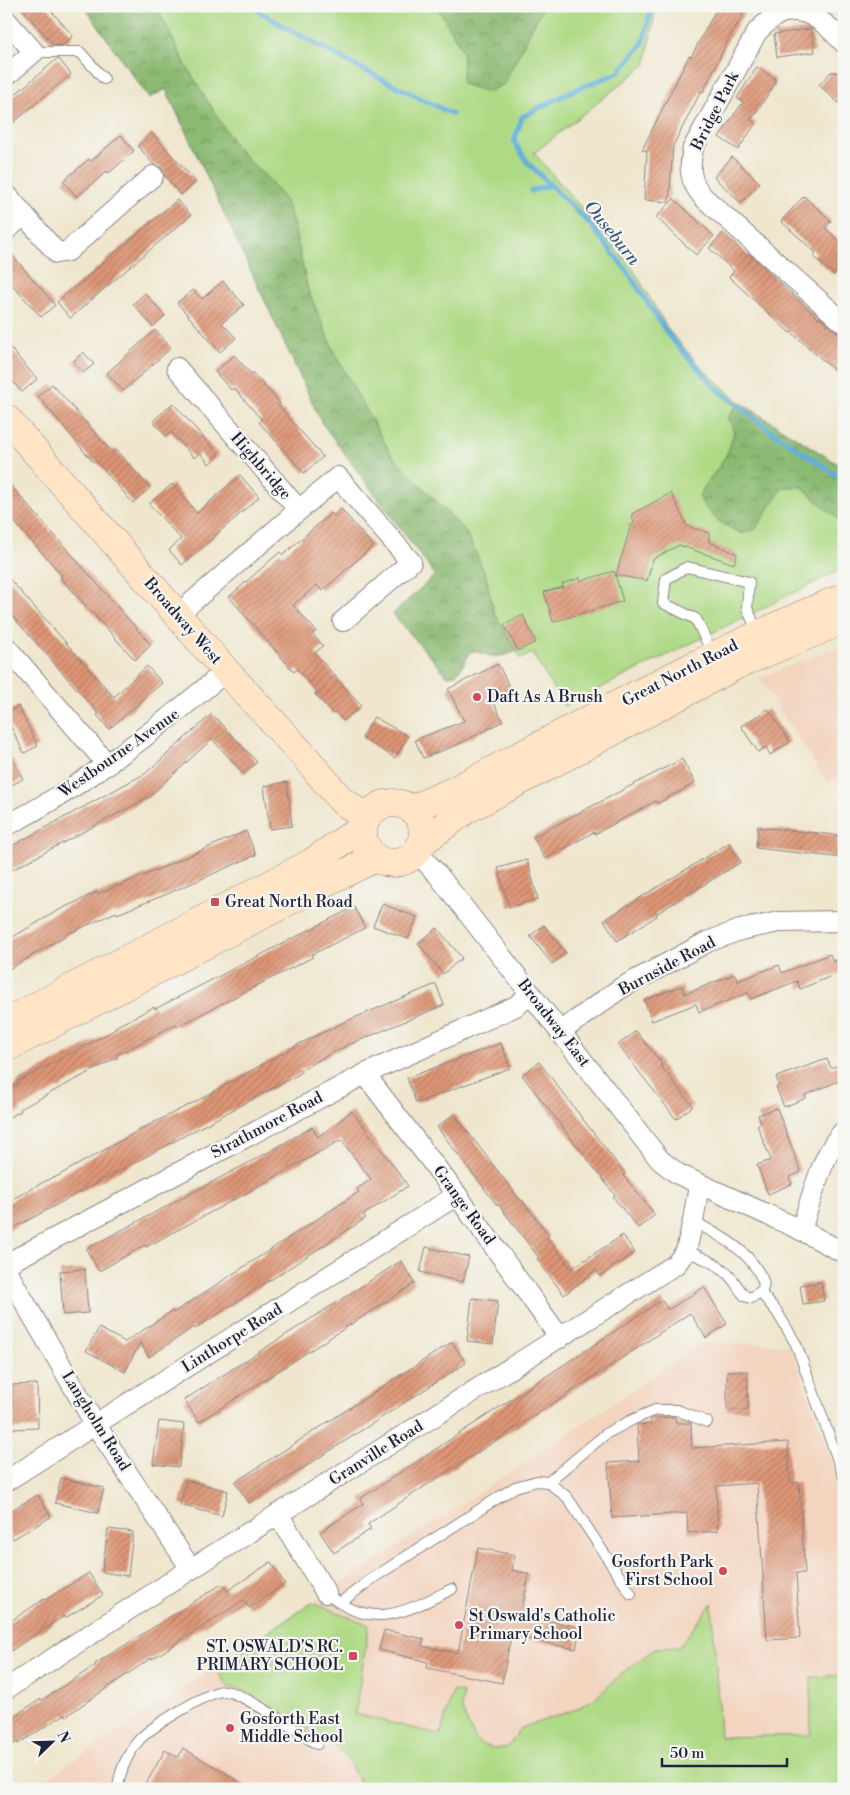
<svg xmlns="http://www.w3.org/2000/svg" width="850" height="1795" font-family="'Libre Bodoni',serif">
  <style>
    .built { fill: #f3d4bf }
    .green { fill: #afda85; stroke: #687e60 }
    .forest { fill: url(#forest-crowns); stroke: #566e56 }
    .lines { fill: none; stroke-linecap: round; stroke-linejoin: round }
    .stream { stroke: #61afdb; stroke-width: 5 }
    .building { fill: url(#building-hatch) }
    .lane-casing { stroke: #888484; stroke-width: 12 }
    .street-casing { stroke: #888484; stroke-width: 22 }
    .secondary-casing { stroke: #888484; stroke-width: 29 }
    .lane { stroke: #fff; stroke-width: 10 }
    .street { stroke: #fff; stroke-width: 20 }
    .secondary { stroke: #ffe4c6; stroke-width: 28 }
    .poi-dot { fill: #d1495b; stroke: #f6f6f2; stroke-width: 2 }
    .labels { text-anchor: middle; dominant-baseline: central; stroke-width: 4.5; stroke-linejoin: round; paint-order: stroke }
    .street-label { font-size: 16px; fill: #22223b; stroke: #f6f6f2 }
    .poi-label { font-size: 16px; fill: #22223b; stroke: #f6f6f2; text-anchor: start }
    .water-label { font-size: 18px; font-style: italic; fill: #3b5a7b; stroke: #f6f6f2 }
  </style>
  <defs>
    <pattern id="forest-crowns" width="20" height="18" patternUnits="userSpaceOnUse" patternTransform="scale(1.25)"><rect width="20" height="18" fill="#8bba72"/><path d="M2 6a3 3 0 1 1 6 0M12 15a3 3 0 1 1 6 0" fill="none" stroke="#71975f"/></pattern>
    <pattern id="building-hatch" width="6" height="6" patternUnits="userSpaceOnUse" patternTransform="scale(1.25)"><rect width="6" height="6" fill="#de9676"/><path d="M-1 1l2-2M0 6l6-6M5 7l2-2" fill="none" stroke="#b47a62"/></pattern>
  </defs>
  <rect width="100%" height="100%" fill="#f6f6f2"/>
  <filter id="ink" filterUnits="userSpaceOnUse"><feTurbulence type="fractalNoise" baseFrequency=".02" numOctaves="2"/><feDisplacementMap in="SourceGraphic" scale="10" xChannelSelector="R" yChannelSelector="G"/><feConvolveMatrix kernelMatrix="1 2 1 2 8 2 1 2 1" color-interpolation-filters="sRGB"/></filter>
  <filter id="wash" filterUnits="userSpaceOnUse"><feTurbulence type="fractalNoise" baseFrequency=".0096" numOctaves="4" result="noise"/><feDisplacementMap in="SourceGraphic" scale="20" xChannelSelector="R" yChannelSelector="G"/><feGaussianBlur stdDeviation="1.12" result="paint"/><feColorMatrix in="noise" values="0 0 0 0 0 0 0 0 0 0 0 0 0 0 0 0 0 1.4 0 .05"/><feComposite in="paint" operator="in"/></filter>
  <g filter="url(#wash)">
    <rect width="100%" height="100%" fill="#efe6cd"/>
    <g class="built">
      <polygon points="844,645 844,788 837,777 827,782 759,678"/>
      <polygon points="704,1342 790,1345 844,1494 844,1789 31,1789 527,1461"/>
    </g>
    <g class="green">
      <polygon points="84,6 656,6 646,64 534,153 631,266 669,331 705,371 739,402 844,468 844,568 564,706 532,653 521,659 494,612 322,423 166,89 149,98"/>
      <polygon points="313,1602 369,1625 355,1714 440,1735 453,1691 463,1693 461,1707 469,1727 478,1742 493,1749 508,1747 521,1728 574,1710 596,1698 618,1677 655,1648 679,1647 712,1603 720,1737 811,1735 811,1677 844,1675 844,1789 363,1789 348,1760 337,1747 243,1690 228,1687 215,1667"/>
    </g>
    <g class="forest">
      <path d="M84,6H156L187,67L235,146L267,178L285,200L293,222L308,290L336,356L391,454L466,532L485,573L494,612L517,651C506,655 498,658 487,655C480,653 478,651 471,651C464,661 460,677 447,676L393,614L435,575L322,423L166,89L149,98Z"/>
      <polygon points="437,6 543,6 504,84 487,92 462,84 463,52"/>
      <path d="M739,402L844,468V528L838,519L802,487H783L756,529L742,534C723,524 708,517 699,496C707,481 718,470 726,455C730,448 732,439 734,432L728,418Z"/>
    </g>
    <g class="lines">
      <g class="stream">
        <polyline points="251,6 283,26 352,64 452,114"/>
        <polyline points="652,6 643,43 618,73 572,91 522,117 514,142 528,163 589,223 627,271 669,336 717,389 771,431 844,480"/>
        <polyline points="531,191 550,185"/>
      </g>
    </g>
    <g id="blocks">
      <g class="building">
        <polygon points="20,6 47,6 73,36 63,45 54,45"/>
        <polygon points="718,6 734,6 744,13 729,38 703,92 701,91 673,146 669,202 644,200 647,151 642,150 689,56 691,57"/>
        <polygon points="811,29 815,52 777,57 774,34"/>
        <polygon points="57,59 59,59 71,74 6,129 6,102"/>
        <polygon points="757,67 775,79 775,84 751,120 756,123 738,150 719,137 743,102 737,98"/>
        <polygon points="831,72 836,72 844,79 844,108 819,85"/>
        <polygon points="152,133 196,182 181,195 165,176 162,168 154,165 138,146"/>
        <polygon points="121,135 134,151 109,173 107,171 77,197 63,181 89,159 91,161"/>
        <polygon points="732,157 760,183 741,203 714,177"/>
        <polygon points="804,196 831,221 825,228 844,245 844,264 834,275 813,256 816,253 781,221"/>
        <polygon points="674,199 714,236 696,255 656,217"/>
        <polygon points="177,200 191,215 70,318 57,302"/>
        <polygon points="723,233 748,256 749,254 819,319 820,318 844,338 844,379 791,332 790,333 729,277 734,271 709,248"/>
        <polygon points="6,248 55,305 41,317 6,278"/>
        <polygon points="223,281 244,305 222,323 236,338 220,352 177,303 193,290 202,299"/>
        <polygon points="145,293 165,316 153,327 133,304"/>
        <polygon points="155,330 171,348 123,391 107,373"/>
        <polygon points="6,343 37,379 22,392 6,374"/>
        <polygon points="83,352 94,364 83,373 73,362"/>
        <polygon points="234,355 251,374 253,373 280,403 278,405 323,457 304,473 259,422 262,420 234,388 231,390 215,372"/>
        <polygon points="52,384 112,452 115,449 150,488 133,503 95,460 93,462 38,396"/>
        <polygon points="173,403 219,455 209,464 200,453 194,458 171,432 166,436 153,421"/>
        <polygon points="240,475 259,497 182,565 169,550 181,539 149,504 172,484 197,513"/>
        <polygon points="6,480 151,645 135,660 60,577 62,575 6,513"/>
        <polygon points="671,493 687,526 709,533 709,542 737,554 734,564 679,545 653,559 647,581 616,575 631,525 634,524 632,514"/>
        <polygon points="341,509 373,546 322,591 317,585 293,605 316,631 312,634 323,646 315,653 361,706 343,721 335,712 333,714 315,694 317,692 297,669 294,672 229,597 280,552 283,555 331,513 334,516"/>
        <polygon points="614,571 623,601 553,622 544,592 563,587 562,584 580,578 581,581"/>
        <polygon points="6,575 114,697 147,666 162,683 109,729 97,715 99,714 6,609"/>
        <polygon points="523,615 536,642 518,651 504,625"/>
        <polygon points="498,664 512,692 493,702 503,721 459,744 423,758 415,740 464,721 448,689"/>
        <polygon points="18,706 38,746 24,753 6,717 6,712"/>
        <polygon points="768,709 790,742 770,755 766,747 758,752 741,726"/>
        <polygon points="212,714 257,762 244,774 212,739 149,797 6,873 6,849 146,773"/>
        <polygon points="374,717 408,736 395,758 362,738"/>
        <polygon points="6,748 23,779 6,788"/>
        <polygon points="682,759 695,783 657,804 656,801 595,834 594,832 545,859 533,837"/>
        <polygon points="287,782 292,826 270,829 264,786"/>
        <polygon points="758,827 844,836 844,858 756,848"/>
        <polygon points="246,831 256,855 167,894 117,914 116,912 70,933 6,971 6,941 59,910 97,892 98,894 147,874"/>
        <polygon points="729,843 741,862 656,914 657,916 617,941 604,920"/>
        <polygon points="527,860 538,899 509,907 498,868"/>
        <polygon points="382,904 417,917 408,939 373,926"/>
        <polygon points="354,907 365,928 311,955 313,957 223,1003 177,1027 176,1024 117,1055 118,1057 20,1109 21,1111 6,1119 6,1082 9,1088 18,1084 17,1082 116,1029 115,1027 154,1007 155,1009"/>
        <polygon points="544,925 566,953 552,964 530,936"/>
        <polygon points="437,928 462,958 443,974 418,943"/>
        <polygon points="830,954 833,962 844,957 844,971 800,989 797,981 751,999 748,993 699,1012 696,1004 652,1021 644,1000 682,986 685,994 735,974 738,981 779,965 782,973"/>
        <polygon points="436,984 444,1005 346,1046 300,1070 301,1073 6,1232 6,1204 15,1199 14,1198 53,1177 54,1178 145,1127 195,1102 297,1045 349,1020"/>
        <polygon points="636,1031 662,1064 660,1065 693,1106 676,1119 618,1045"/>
        <polygon points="501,1043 510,1068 416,1103 407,1078"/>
        <polygon points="827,1059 831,1068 844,1063 844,1079 805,1095 806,1098 784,1107 776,1087 779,1085 776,1077"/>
        <polygon points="539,1062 625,1174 623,1175 655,1215 638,1228 613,1197 615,1195 522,1075"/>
        <polygon points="777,1108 801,1172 789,1177 792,1184 768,1194 757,1165 771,1160 757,1125 761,1123 758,1115"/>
        <polygon points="352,1111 396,1169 408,1186 363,1215 366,1218 195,1329 194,1327 149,1357 140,1343 125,1372 86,1351 99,1328 125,1342 172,1311 173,1313 359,1192 357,1189 371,1179 341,1140 241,1196 146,1247 145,1245 99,1271 86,1249 267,1153 312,1127 318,1137"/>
        <polygon points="454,1114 521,1201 522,1200 549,1235 547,1237 571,1269 623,1235 635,1253 600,1276 596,1270 564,1295 537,1259 539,1258 498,1204 497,1205 437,1127"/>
        <polygon points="426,1247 469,1257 463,1282 420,1272"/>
        <polygon points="401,1261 415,1283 199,1422 184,1400"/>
        <polygon points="85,1269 88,1313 63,1315 60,1271"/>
        <polygon points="821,1282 824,1301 803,1304 800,1285"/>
        <polygon points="704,1287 727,1324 706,1338 690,1313 545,1409 410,1496 368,1524 371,1529 334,1553 320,1532 363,1504 360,1499 662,1300 668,1310"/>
        <polygon points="472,1298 498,1301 493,1344 467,1341"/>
        <polygon points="452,1342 466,1363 249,1503 235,1482"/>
        <rect x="727" y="1371" width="21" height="39"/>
        <polygon points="37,1384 38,1428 12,1429 12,1385"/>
        <polygon points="675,1417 676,1423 691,1423 692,1448 788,1442 790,1483 799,1482 805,1573 796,1573 800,1638 767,1640 757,1483 716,1486 718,1531 688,1533 687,1513 612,1518 608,1463 639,1461 637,1425 651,1424 651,1419 653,1418"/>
        <polygon points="159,1421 184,1424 179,1467 153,1464"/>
        <polygon points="61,1478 104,1488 98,1513 55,1503"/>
        <polygon points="186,1480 228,1491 222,1516 180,1505"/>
        <polygon points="38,1495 51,1517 13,1539 6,1527 6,1513"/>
        <polygon points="108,1529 133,1532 128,1576 102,1572"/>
        <polygon points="478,1548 515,1555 512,1570 529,1574 521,1615 580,1627 576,1649 511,1636 502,1683 427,1668 428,1662 379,1650 384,1630 424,1639 422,1646 458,1653"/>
        <polygon points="271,1562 285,1584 249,1608 244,1600 152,1659 151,1658 66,1716 65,1714 18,1744 17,1742 6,1749 6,1721 41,1699 42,1700 96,1665 95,1664 222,1584 227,1591"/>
        <polygon points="89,1573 103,1595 65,1618 64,1616 6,1654 6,1624 44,1599 45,1600"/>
        <polygon points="183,1748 252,1789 143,1789 165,1750 178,1757"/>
      </g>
    </g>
  </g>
  <g filter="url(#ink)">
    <use href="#blocks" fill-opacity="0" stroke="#888484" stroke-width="1"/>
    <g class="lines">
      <defs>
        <g id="lane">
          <polyline points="34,52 80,52 104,79"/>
          <polyline points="713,655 696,619 663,603 666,579 687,567 749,582 747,608 758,633"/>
          <path d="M686,1251C703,1258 721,1264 733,1280C737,1285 740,1291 745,1296L751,1298C755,1295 762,1292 763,1288C765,1283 762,1278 759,1273C745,1247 718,1235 693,1221"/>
          <polyline points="760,1292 777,1312 796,1344 844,1477"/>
          <polyline points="548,1482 607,1433 632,1420 655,1410 677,1410 707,1422"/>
          <path d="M326,1593C373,1632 405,1612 452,1589"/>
          <polyline points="340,1603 373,1578 515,1487 537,1481 548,1482 567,1497 631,1594"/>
          <path d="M118,1789C119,1772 128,1753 139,1740C148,1729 210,1690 224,1691C243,1692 298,1732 317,1744"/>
        </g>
        <g id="street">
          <polyline points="6,20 34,52 6,76"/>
          <path d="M844,43C829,27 810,6 785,12C774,14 764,25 757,32L693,148C689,169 689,180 703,197L844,323"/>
          <polyline points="6,194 57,253 68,251 153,176"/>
          <polyline points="6,230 24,215"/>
          <polyline points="177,368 299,510 177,615"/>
          <polyline points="299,510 338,477 411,562 343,621"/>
          <polyline points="6,647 108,765"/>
          <path d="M6,826C87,784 157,729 226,671"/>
          <polyline points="416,851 438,875 660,1160 678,1174 801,1230 844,1253"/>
          <polyline points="560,1032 621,988 707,942 740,930 779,922 844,921"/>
          <polyline points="365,1074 457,1195 560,1338"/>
          <path d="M801,1230C811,1201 822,1152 844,1131"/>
          <polyline points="6,1264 365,1074 516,1006 531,994"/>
          <polyline points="6,1270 95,1424 191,1569"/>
          <polyline points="6,1481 457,1195"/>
          <polyline points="278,1514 326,1593"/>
          <polyline points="6,1689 191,1569 676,1264 686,1251 693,1221 699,1185"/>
        </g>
        <g id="secondary">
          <polyline points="6,418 226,671 305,757 342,801 367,818"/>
          <circle cx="393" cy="833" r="30"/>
          <path d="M412,809L455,790C583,723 710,652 844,597"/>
          <polyline points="421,843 466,810 737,665 844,620"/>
          <polyline points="6,1022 311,863 363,827"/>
          <polyline points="6,1048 322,884 376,858"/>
        </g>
      </defs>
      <use href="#lane" class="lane-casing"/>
      <use href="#street" class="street-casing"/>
      <use href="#secondary" class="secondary-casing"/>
      <use href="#lane" class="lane"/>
      <use href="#street" class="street"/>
      <use href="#secondary" class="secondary"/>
    </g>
  </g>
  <g class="poi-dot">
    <circle cx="477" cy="697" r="5"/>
    <rect x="210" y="897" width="10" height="10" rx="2.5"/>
    <circle cx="723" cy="1571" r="5"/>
    <circle cx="459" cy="1625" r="5"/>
    <rect x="348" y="1651" width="10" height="10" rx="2.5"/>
    <circle cx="230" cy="1728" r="5"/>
  </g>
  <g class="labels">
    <g class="street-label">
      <text transform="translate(715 111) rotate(-63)">Bridge Park</text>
      <text transform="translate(261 466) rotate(49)">Highbridge</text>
      <text transform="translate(183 621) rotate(49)">Broadway West</text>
      <text transform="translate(680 673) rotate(-27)">Great North Road</text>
      <text transform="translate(119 753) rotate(-35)">Westbourne Avenue</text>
      <text transform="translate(667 966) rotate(-28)">Burnside Road</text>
      <text transform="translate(554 1023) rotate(52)">Broadway East</text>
      <text transform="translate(267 1125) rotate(-28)">Strathmore Road</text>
      <text transform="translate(464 1205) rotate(54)">Grange Road</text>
      <text transform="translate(232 1338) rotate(-32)">Linthorpe Road</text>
      <text transform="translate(96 1421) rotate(58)">Langholm Road</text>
      <text transform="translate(376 1453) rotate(-32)">Granville Road</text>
    </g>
    <g class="poi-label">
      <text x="487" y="697">Daft As A Brush</text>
      <text x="225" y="902">Great North Road</text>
      <text x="713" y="1562" text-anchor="end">Gosforth Park<tspan x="713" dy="18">First School</tspan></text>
      <text x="469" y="1616">St Oswald's Catholic<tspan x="469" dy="18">Primary School</tspan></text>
      <text x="343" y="1647" text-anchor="end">ST. OSWALD'S RC.<tspan x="343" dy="18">PRIMARY SCHOOL</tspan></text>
      <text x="240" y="1719">Gosforth East<tspan x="240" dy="18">Middle School</tspan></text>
    </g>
    <g class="water-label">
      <text transform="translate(612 233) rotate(51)">Ouseburn</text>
    </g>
  </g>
  <rect width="850" height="1795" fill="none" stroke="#f6f6f2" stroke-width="25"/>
  <g transform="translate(52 1742) rotate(67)" stroke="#f6f6f2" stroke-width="4" paint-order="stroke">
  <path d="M0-4L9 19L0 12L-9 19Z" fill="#22223b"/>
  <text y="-8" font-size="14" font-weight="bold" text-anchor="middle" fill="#22223b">N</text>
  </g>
  <path d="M662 1758v8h125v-8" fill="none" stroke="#22223b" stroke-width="2.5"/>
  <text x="670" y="1758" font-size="15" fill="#22223b" stroke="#f6f6f2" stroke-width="4" paint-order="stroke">50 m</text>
</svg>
